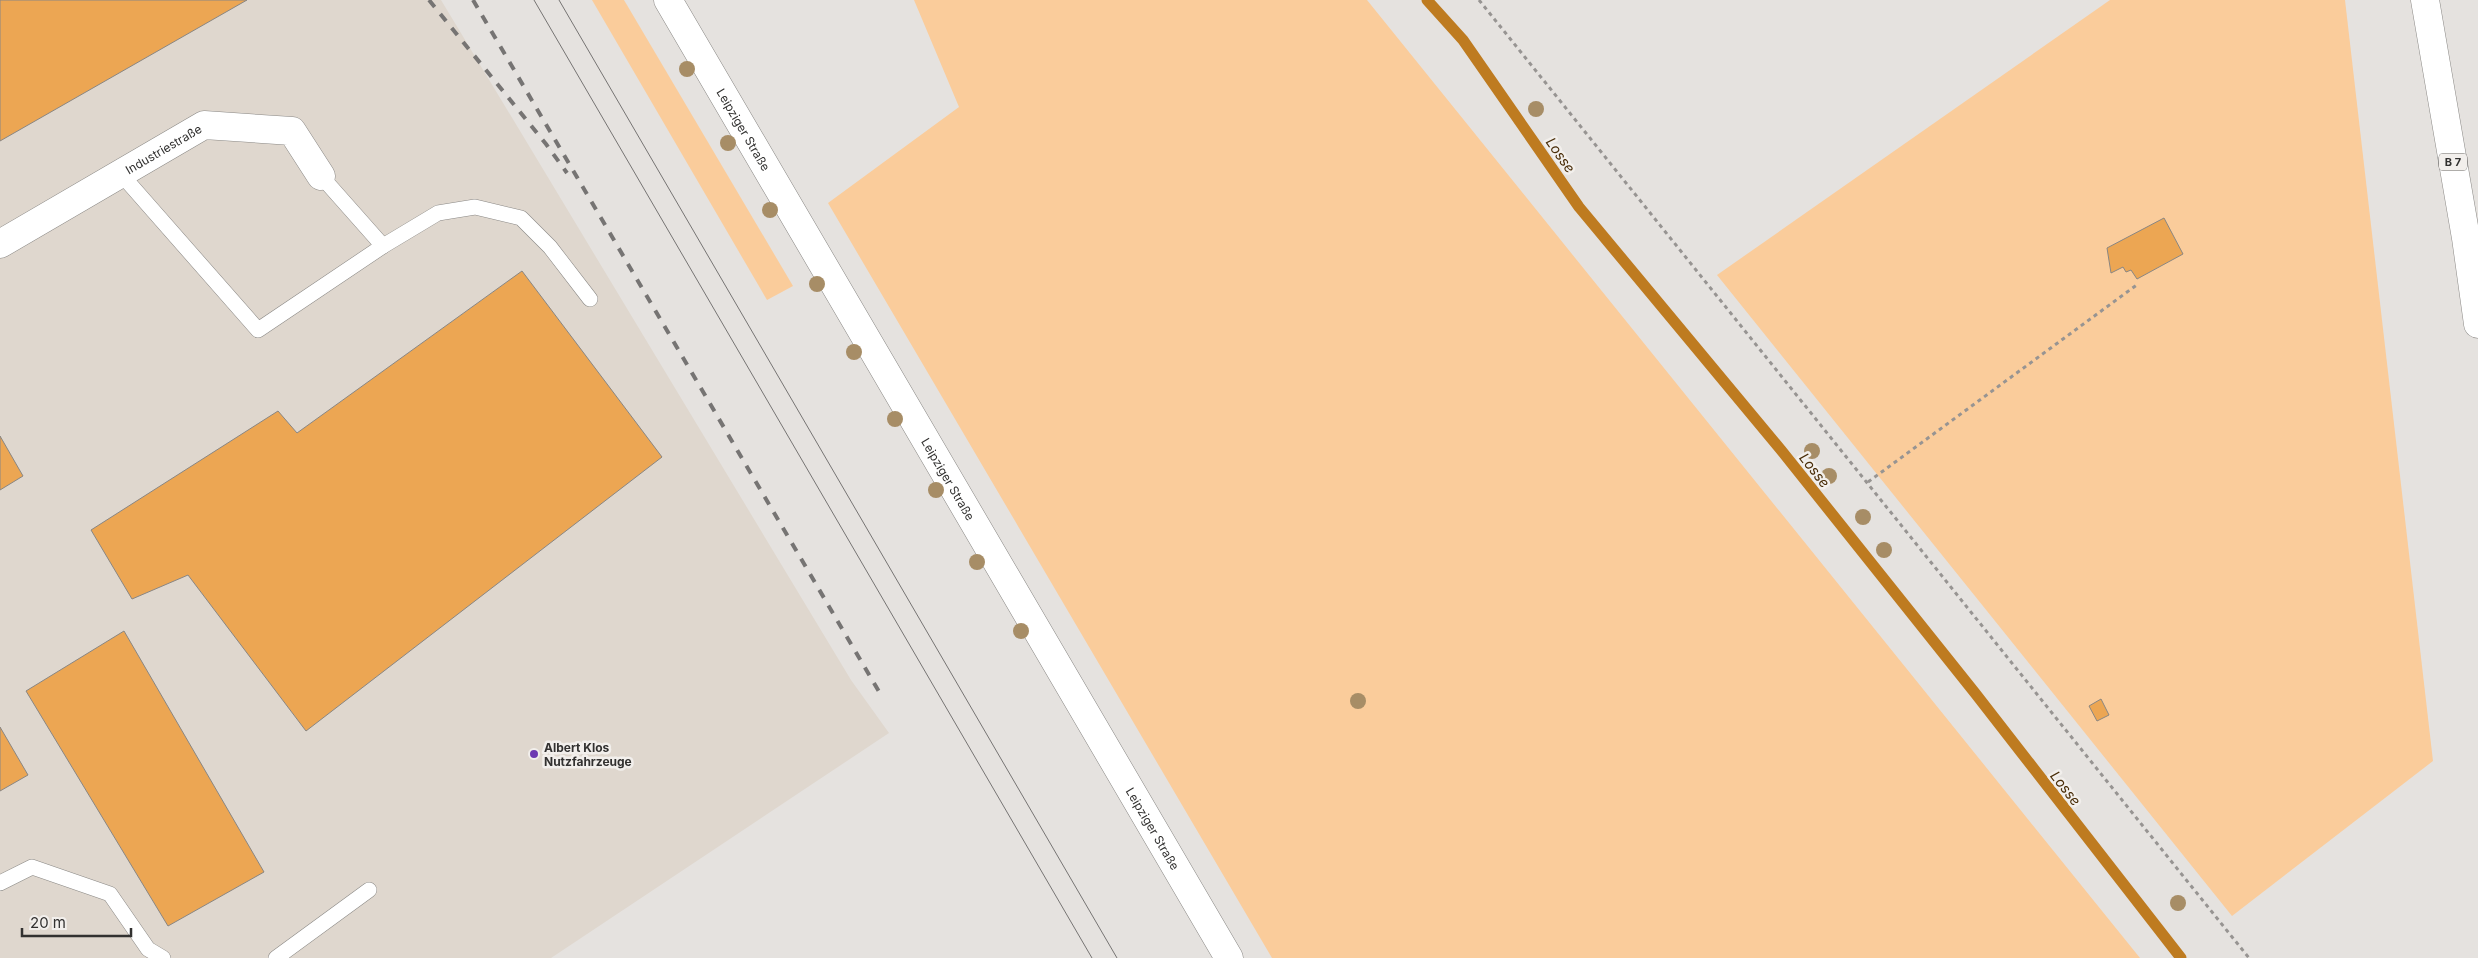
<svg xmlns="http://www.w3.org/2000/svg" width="2478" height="958" font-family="Inter,sans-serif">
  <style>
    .built { fill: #dfd7ce }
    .green { fill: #facc9b }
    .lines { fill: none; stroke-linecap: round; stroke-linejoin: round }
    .stream { stroke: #be7b20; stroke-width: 11 }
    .building { fill: #eca653; stroke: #898683 }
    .lane-casing { stroke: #8a8885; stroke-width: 16 }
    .street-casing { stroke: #8a8885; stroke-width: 29 }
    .highway-casing { stroke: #8a8885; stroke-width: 29 }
    .path { stroke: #979492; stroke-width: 3; stroke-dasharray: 4 4; stroke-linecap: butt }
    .lane { stroke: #fff; stroke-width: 15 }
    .street { stroke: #fff; stroke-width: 28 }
    .highway { stroke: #fff; stroke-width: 28 }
    .tram { stroke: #767473; stroke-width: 1 }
    .rail { stroke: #767473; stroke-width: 4; stroke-dasharray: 9 9; stroke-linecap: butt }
    .tree { fill: #a78d66 }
    .poi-dot { fill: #6d3ab2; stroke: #f2efec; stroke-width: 2 }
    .labels { text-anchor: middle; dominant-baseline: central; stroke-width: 5; stroke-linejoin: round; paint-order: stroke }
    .shield { fill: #f2efec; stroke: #6c6a68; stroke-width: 1 }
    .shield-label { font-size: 11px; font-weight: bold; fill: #323130 }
    .street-label { font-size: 12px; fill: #323130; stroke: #f2efec }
    .poi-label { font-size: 12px; font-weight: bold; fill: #323130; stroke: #f2efec; text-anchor: start }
    .water-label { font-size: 14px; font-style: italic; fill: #492d08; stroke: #f2efec }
  </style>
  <rect width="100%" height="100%" fill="#e5e2df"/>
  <polygon class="built" points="0,0 441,0 851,680 889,733 551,958 0,958"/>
  <g class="green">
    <polygon points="592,0 624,0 793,286 767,300"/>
    <polygon points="914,0 1367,0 2140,958 1272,958 828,203 959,107"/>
    <polygon points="2110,0 2345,0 2433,761 2232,916 1717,275"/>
  </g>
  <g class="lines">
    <polyline class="stream" points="1427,0 1463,40 1579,207 1781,450 1975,693 2181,958"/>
  </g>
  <g class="building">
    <polygon points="0,0 247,0 0,141"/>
    <polygon points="2164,218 2183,254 2137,279 2131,270 2126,272 2123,267 2111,273 2107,248"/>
    <polygon points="522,271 662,457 306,731 188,575 132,599 91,530 278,411 297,433"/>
    <polygon points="0,436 23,476 0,490"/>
    <polygon points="124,631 264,872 168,926 26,691"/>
    <polygon points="2101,699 2109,715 2097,721 2089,706"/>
    <polygon points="0,727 28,775 0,791"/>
  </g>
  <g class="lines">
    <defs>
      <g id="lane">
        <polyline points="121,174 258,330 383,246"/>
        <polyline points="321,176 383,246 438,213 475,207 521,218 550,247 590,299"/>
        <polyline points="0,883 32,867 110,894 148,949 163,958"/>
        <polyline points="276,958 369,890"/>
      </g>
      <g id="street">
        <path id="s1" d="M668,0L1229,958"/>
        <path id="s2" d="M0,244L204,125L292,131L321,176"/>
      </g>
      <polyline id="highway" points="2425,0 2466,238 2478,324"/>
    </defs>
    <use href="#lane" class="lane-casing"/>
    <use href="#street" class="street-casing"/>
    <use href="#highway" class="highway-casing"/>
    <g class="path">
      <polyline points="1479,0 2249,958"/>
      <polyline points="1868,482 2138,284"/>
    </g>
    <use href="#lane" class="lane"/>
    <use href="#street" class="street"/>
    <use href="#highway" class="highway"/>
    <g class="tram">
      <polyline points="534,0 1092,958"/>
      <polyline points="559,0 1117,958"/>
    </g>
    <g class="rail">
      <polyline points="429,0 546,144 567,173"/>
      <polyline points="473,0 881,695"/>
    </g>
  </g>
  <g class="tree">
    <circle cx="687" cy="69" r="8"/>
    <circle cx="1536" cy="109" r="8"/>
    <circle cx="728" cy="143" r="8"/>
    <circle cx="770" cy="210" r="8"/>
    <circle cx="817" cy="284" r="8"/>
    <circle cx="854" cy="352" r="8"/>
    <circle cx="895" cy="419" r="8"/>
    <circle cx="1812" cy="451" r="8"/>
    <circle cx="1829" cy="476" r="8"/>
    <circle cx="936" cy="490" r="8"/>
    <circle cx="1863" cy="517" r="8"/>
    <circle cx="1884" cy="550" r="8"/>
    <circle cx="977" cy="562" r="8"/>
    <circle cx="1021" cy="631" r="8"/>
    <circle cx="1358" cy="701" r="8"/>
    <circle cx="2178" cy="903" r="8"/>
  </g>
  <circle class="poi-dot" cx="534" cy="754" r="5"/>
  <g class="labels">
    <rect class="shield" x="2439" y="153.5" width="28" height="17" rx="4"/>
    <g class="shield-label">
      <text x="2453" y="162">B 7</text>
    </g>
    <g class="street-label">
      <text stroke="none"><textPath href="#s1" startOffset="150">Leipziger Straße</textPath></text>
      <text stroke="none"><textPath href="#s2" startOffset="189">Industriestraße</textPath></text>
      <text stroke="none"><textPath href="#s1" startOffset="555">Leipziger Straße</textPath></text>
      <text stroke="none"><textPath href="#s1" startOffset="960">Leipziger Straße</textPath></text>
    </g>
    <g class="poi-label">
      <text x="544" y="747">Albert Klos<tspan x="544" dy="14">Nutzfahrzeuge</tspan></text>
    </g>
    <g class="water-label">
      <text transform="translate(1561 155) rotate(55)">Losse</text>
      <text transform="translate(1815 470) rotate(52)">Losse</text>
      <text transform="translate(2066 788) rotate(52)">Losse</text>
    </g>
  </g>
  <path d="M22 928v8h109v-8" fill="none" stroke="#323130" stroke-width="2.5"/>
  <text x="30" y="928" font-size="15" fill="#323130" stroke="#f2efec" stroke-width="4" paint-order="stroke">20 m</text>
</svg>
